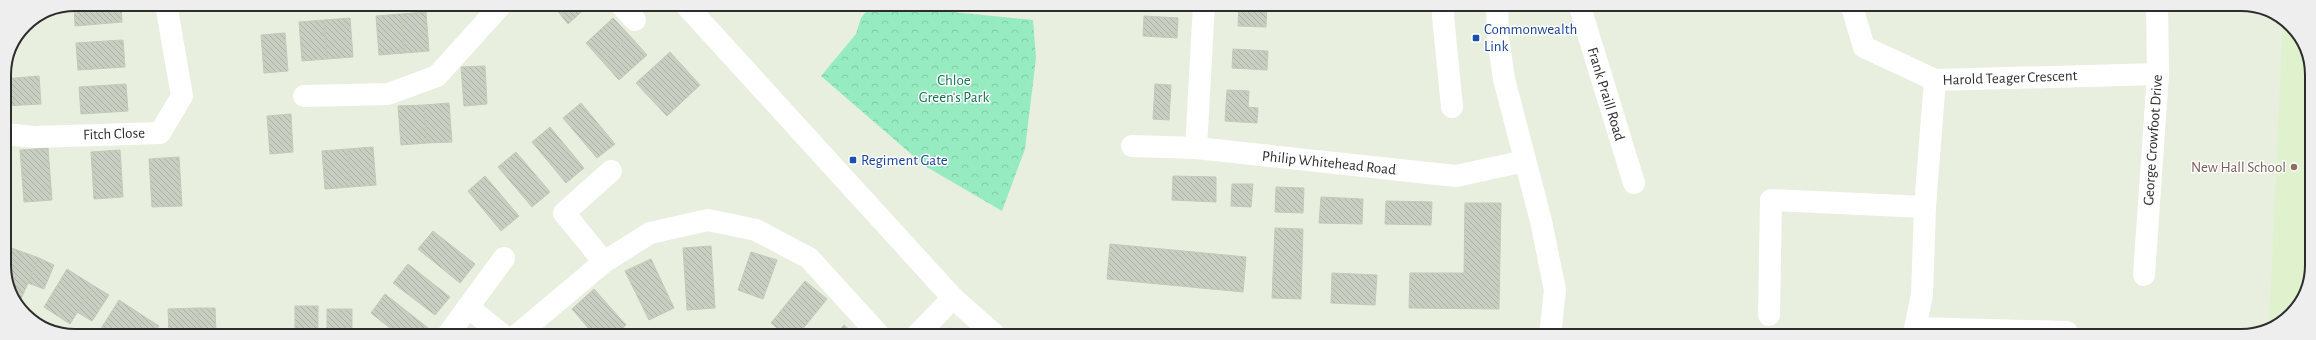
<svg xmlns="http://www.w3.org/2000/svg" width="2316" height="340" font-family="'Alegreya Sans',sans-serif">
  <style>
    .education { fill: #dff2cd }
    .park { fill: url(#park-crowns) }
    .building { fill: url(#building-back-hatch); stroke: #c2cbb7 }
    .lines { fill: none; stroke-linecap: round; stroke-linejoin: round }
    .street { stroke: #fff; stroke-width: 22 }
    .transit-dot { fill: #1a4fb4; stroke: #fff; stroke-width: 1.5 }
    .education-dot { fill: #8d6e63; stroke: #fff; stroke-width: 1.5 }
    .labels { text-anchor: middle; dominant-baseline: central; stroke-width: 3; stroke-linejoin: round; paint-order: stroke }
    .transit-label { font-size: 15px; fill: #164399; stroke: #fff; text-anchor: start }
    .street-label { font-size: 15px; fill: #2d2d2d; stroke: #fff }
    .park-label { font-size: 15px; fill: #147350; stroke: #fff }
    .education-label { font-size: 15px; fill: #785e54; stroke: #fff; text-anchor: end }
    .rim { fill: none; stroke: #2d2d2d; stroke-width: 2 }
  </style>
  <defs>
    <pattern id="park-crowns" width="20" height="18" patternUnits="userSpaceOnUse"><rect width="20" height="18" fill="#96ebc0"/><path d="M2 6a3 3 0 1 1 6 0M12 15a3 3 0 1 1 6 0" fill="none" stroke="#82caa5"/></pattern>
    <pattern id="building-back-hatch" width="6" height="6" patternUnits="userSpaceOnUse"><rect width="6" height="6" fill="#c8cec1"/><path d="M-1 5l2 2M0 0l6 6M5-1l2 2" fill="none" stroke="#acb1a6"/></pattern>
  </defs>
  <rect width="100%" height="100%" fill="#e8efde"/>
  <polygon class="education" points="2283,19 2288,22 2311,61 2311,274 2288,318 2269,326"/>
  <polygon class="park" points="872,4 1033,20 1036,58 1025,149 1002,211 925,166 821,76 856,34 861,18"/>
  <g class="building">
    <polygon points="74,4 121,4 122,22 75,26"/>
    <polygon points="552,4 590,4 568,24"/>
    <polygon points="1239,4 1267,4 1266,27 1238,26"/>
    <polygon points="426,12 429,51 404,53 401,14"/>
    <polygon points="401,14 404,53 379,55 376,16"/>
    <polygon points="1144,16 1178,18 1177,38 1143,36"/>
    <polygon points="350,18 353,57 327,59 324,20"/>
    <polygon points="613,18 630,36 602,61 586,43"/>
    <polygon points="324,20 327,59 302,61 299,22"/>
    <polygon points="285,33 288,71 264,73 261,35"/>
    <polygon points="630,36 647,55 619,80 602,61"/>
    <polygon points="123,40 125,67 78,70 76,43"/>
    <polygon points="1233,49 1268,51 1267,70 1232,68"/>
    <polygon points="670,52 700,85 667,116 636,83"/>
    <polygon points="485,66 487,104 464,106 461,67"/>
    <polygon points="39,76 41,104 4,106 4,79"/>
    <polygon points="126,84 128,111 81,114 79,87"/>
    <polygon points="1155,84 1171,85 1169,120 1153,119"/>
    <polygon points="1227,90 1249,91 1248,107 1258,108 1257,123 1225,121"/>
    <polygon points="449,103 452,142 427,143 424,105"/>
    <polygon points="581,103 615,144 597,158 563,118"/>
    <polygon points="424,105 427,143 401,145 398,106"/>
    <polygon points="291,114 293,152 270,154 267,116"/>
    <polygon points="550,127 584,168 566,183 532,142"/>
    <polygon points="373,147 376,185 350,187 348,149"/>
    <polygon points="48,148 52,200 24,202 20,150"/>
    <polygon points="348,149 350,187 325,189 322,151"/>
    <polygon points="120,150 123,197 94,199 91,152"/>
    <polygon points="516,152 550,192 532,207 498,167"/>
    <polygon points="179,157 182,206 152,207 149,159"/>
    <polygon points="485,176 519,216 501,231 468,191"/>
    <polygon points="1173,176 1216,177 1216,202 1172,200"/>
    <polygon points="1232,184 1253,184 1251,207 1231,206"/>
    <polygon points="1276,187 1304,188 1303,213 1275,212"/>
    <polygon points="1321,197 1363,199 1362,224 1319,223"/>
    <polygon points="1386,201 1432,202 1431,225 1385,224"/>
    <polygon points="1465,203 1501,203 1499,309 1409,308 1410,273 1464,273"/>
    <polygon points="1275,228 1303,229 1301,299 1272,298"/>
    <polygon points="433,231 475,264 460,283 418,249"/>
    <polygon points="1110,244 1246,257 1243,292 1107,279"/>
    <polygon points="711,246 715,308 687,310 683,248"/>
    <polygon points="9,247 39,258 21,299 15,297 6,283 6,255"/>
    <polygon points="751,252 777,260 763,299 738,290"/>
    <polygon points="39,258 54,265 44,289 28,283"/>
    <polygon points="651,259 674,308 649,320 625,271"/>
    <polygon points="408,264 450,297 435,315 393,283"/>
    <polygon points="67,269 94,286 70,324 44,307"/>
    <polygon points="1332,273 1377,275 1375,305 1331,303"/>
    <polygon points="805,281 827,299 797,336 787,336 771,323"/>
    <polygon points="94,286 109,295 92,321 77,312"/>
    <polygon points="594,289 626,325 614,336 595,336 572,309"/>
    <polygon points="385,294 428,328 421,336 400,336 371,313"/>
    <polygon points="119,300 145,317 134,335 97,335"/>
    <rect x="295" y="306" width="23" height="29"/>
    <polygon points="198,308 199,335 169,335 168,309"/>
    <polygon points="198,308 215,308 216,333 199,334"/>
    <rect x="327" y="309" width="25" height="26"/>
    <polygon points="145,317 159,326 153,335 134,335"/>
    <polygon points="844,325 856,336 835,336"/>
  </g>
  <g class="lines">
    <g class="street">
      <polyline points="620,4 635,20"/>
      <polyline points="685,4 953,298 996,336"/>
      <polyline points="1444,4 1443,16 1452,107"/>
      <polyline points="1497,4 1498,37 1504,79 1541,221 1555,290 1550,336"/>
      <polyline points="1579,4 1634,183"/>
      <polyline points="1851,4 1864,47 1935,80 2158,74"/>
      <polyline points="1935,80 1925,207 1922,295 1915,328 2067,332"/>
      <polyline points="304,96 388,94 437,76 502,4"/>
      <polyline points="5,134 35,137 160,133 182,96 166,4"/>
      <polyline points="1132,146 1196,148 1456,176 1525,161"/>
      <polyline points="1196,148 1204,4"/>
      <polyline points="604,262 564,213 611,171"/>
      <polyline points="2144,275 2158,74 2157,5"/>
      <polyline points="468,307 504,336"/>
      <polyline points="1769,315 1771,200 1925,207"/>
      <polyline points="447,336 504,258"/>
      <polyline points="516,336 604,262 650,233 708,220 756,230 809,258 880,336"/>
      <polyline points="916,336 953,298"/>
    </g>
  </g>
  <g class="transit-dot">
    <rect x="1472" y="34" width="8" height="8" rx="2"/>
    <rect x="849" y="156" width="8" height="8" rx="2"/>
  </g>
  <circle class="education-dot" cx="2294" cy="167" r="4"/>
  <g class="labels">
    <g class="transit-label">
      <text x="1484" y="29">Commonwealth<tspan x="1484" dy="17">Link</tspan></text>
      <text x="861" y="160">Regiment Gate</text>
    </g>
    <g class="street-label">
      <text transform="translate(2010 78) rotate(-2)">Harold Teager Crescent</text>
      <text transform="translate(1606 94) rotate(73)">Frank Praill Road</text>
      <text transform="translate(114 134) rotate(-2)">Fitch Close</text>
      <text transform="translate(2153 140) rotate(-86)">George Crowfoot Drive</text>
      <text transform="translate(1329 163) rotate(6)">Philip Whitehead Road</text>
    </g>
    <g class="park-label">
      <text x="954" y="80">Chloe<tspan x="954" dy="17">Green's Park</tspan></text>
    </g>
    <g class="education-label">
      <text x="2286" y="167">New Hall School</text>
    </g>
  </g>
  <path d="M0 0H2316V340H0ZM75 11H2241A64 64 0 0 1 2305 75V265A64 64 0 0 1 2241 329H75A64 64 0 0 1 11 265V75A64 64 0 0 1 75 11Z" fill="#eee" fill-rule="evenodd"/>
  <path class="rim" d="M75 11H2241A64 64 0 0 1 2305 75V265A64 64 0 0 1 2241 329H75A64 64 0 0 1 11 265V75A64 64 0 0 1 75 11Z"/>
</svg>
